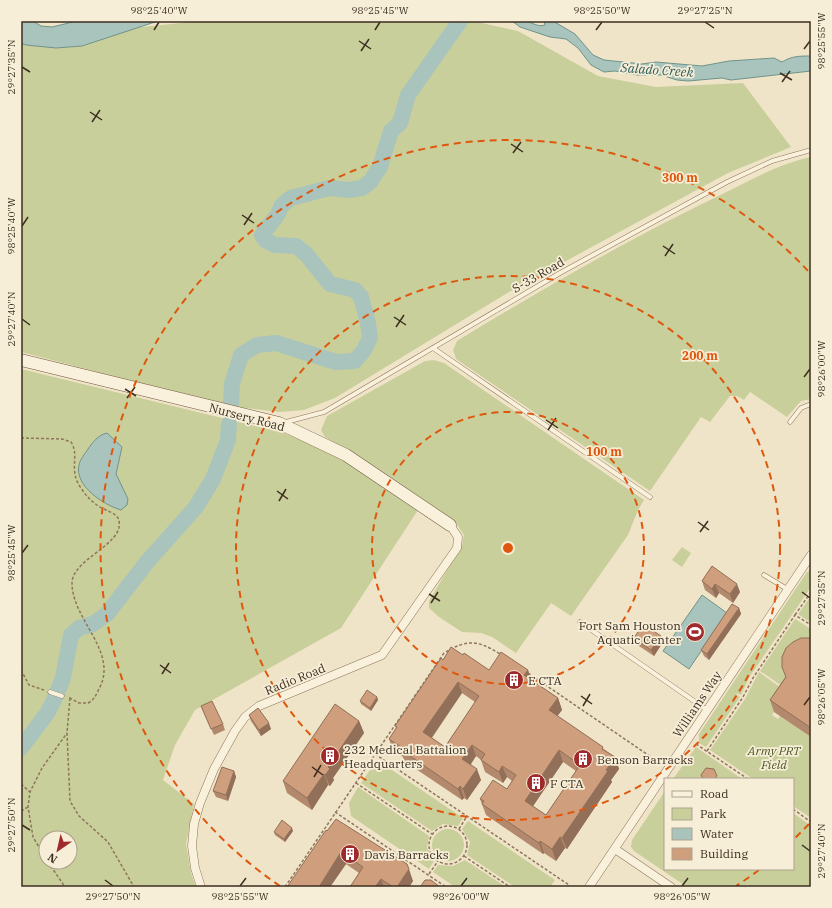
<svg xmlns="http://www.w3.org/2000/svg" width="832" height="908" font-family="'IBM Plex Serif',serif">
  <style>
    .green { fill: #c9cf9b; fill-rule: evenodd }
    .water { fill: #a9c4bc; stroke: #6f938a }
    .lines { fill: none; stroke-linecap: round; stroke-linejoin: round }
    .river { stroke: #a9c4bc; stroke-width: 16 }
    .lane-casing { stroke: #8d765c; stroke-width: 5 }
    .street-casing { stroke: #8d765c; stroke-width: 9 }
    .secondary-casing { stroke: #6f573f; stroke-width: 13 }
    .path { stroke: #8d765c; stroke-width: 1.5; stroke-dasharray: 3 2; stroke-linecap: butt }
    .lane { stroke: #faf1dc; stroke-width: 4 }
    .street { stroke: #faf1dc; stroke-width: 8 }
    .secondary { stroke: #faf1dc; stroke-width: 12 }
    .wall { fill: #b2896c; fill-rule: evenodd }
    .shaded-wall { fill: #916f58 }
    .building { fill: #cf9f7d; stroke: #916f58; fill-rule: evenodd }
    .ticks { fill: none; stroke: #3d2e20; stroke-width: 1.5 }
    .ring { fill: none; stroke: #df570d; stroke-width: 2; stroke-dasharray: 7 5 }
    .labels { text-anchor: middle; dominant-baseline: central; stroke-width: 3.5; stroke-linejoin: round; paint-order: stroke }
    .street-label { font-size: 12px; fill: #3d2e20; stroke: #f7eed8 }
    .poi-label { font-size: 12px; fill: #3d2e20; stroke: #f7eed8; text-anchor: start }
    .park-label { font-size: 12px; font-style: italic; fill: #4d5a26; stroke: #f7eed8 }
    .water-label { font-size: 13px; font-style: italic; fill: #2f5d5a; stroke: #f7eed8 }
    .centre { fill: #df570d; stroke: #f7eed8; stroke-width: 2 }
    .ring-label { font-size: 12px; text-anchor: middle; font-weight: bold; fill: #df570d; stroke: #f7eed8; stroke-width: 3.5; stroke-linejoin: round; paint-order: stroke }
    .neatline { fill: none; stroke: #3d2e20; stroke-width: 1.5 }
    .ticks-label { font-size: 10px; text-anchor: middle; fill: #3d2e20 }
  </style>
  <rect width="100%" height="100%" fill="#f0e4c8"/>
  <g class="green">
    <polygon points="201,21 473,21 518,31 598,76 656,87 743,83 791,147 728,173 509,292 335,398 304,410 279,412 228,406 21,352 21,43 26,45 56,48 82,46 132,28"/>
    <path d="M811,157V399L801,401L787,417L750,392L744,400L737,396H730L710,422L701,417L650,491L456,359L453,350L457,341C539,291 622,243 708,201C742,185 774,165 811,157Z"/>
    <polygon points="434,360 444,363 644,500 638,510 628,535 571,616 551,603 516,653 492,637 481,633 462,632 439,617 429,608 429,601 462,545 464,535 456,523 343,448 325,437 321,430 327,416 425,361"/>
    <path d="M21,369L284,433L345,460L418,510L341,628L195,710L175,745L163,780L194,804L186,844L191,873L196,887H21ZM46,838H70V862H46Z"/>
    <polygon points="682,547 691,553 682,567 672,560"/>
    <polygon points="811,570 811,587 750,676 741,695 735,693 740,697 706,747 699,743 699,734 807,572"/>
    <polygon points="811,596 811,623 798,614"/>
    <polygon points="795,619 811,629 811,650 785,688 760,671"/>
    <polygon points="759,672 784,690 783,699 772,715 778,719 780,716 811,737 811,818 793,806 793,779 753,779 710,750 745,699"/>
    <polygon points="696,747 742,779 673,779"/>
    <polygon points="379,765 389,768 463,818 458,826 443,824 432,831 361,783 370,770"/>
    <polygon points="358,787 429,836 427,848 434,861 429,869 351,816 349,803"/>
    <polygon points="665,791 665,869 793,869 793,813 811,826 811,887 687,887 634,851 631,847 632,840"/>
    <polygon points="468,821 555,880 550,887 515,887 467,855 470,842 462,829"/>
    <circle cx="448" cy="845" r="16"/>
    <polygon points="465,860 506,887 455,887 433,872 438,865 453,866"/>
  </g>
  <g class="water">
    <polygon points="21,21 33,21 41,26 52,27 77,21 158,21 82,46 56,48 26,45 21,43"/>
    <path d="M512,21C516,21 522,20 526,21C533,23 537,27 545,25L544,21H553L575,34L593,55L604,60L642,64L656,62L702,66L729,61L774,58L782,62C792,56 799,56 811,56V71L731,80L722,78L688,81L677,80L661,75H637L615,71L604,72L591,65L578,48L566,39L550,37L520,27Z"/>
    <path d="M107,433L122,447L116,474L128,499L127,505L121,510C104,505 74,486 79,465C80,459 85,454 88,449C93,442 98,435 107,433Z"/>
    <polygon points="702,595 727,613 689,669 663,651"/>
  </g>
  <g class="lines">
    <g class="river">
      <polyline points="231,403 232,384 241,355 257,345 276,343 336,362 355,361 364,350 370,338 368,323 361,297 355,290 330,284 306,254 296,246 275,245 265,240 262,235 278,214 282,205 291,198 329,188 349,190 362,188 370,182 380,167 391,131 400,123 408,95 460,21"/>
      <polyline points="21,748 48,712 54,700 63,678 71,635 79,628 93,624 107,614 147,562 196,507 213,479 228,440 229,424"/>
    </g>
    <defs>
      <g id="lane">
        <polyline points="433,348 650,497"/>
        <polyline points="286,422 324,412 560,273 727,182 772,161 811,150"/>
        <polyline points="790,422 801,408 811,404"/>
        <polyline points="764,575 787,589"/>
        <polyline points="580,622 707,710"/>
        <polyline points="50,692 62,696"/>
      </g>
      <g id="street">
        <polyline points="615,849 671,887"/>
        <polyline points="201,887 195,868 192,846 194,824 200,803 214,769 235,731 245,717 259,706 382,655 457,548 458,537 450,525"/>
        <polyline points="589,887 811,555"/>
      </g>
      <polyline id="secondary" points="21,360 279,423 346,455 450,525"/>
    </defs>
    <use href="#lane" class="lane-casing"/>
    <use href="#street" class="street-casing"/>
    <use href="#secondary" class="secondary-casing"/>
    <g class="path">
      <path d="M21,438L62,439L71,442C80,455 68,471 81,488C86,496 92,502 100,507C106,511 118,513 119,521C124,545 71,559 72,584C73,621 119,652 99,689C96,695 94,700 88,703H79L68,697"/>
      <polyline points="795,615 811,592"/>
      <polyline points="21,670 29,685 44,690"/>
      <polyline points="528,673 654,759"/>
      <polyline points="70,698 67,733 70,801 79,816 108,842 134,887"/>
      <polyline points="696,744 748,779"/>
      <polyline points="707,751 743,697 753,678 795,615 811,625"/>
      <polyline points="375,754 569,885"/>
      <polyline points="356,783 432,834"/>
      <polyline points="21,784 30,792"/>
      <polyline points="793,809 811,822"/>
      <polyline points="21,811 28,807"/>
      <polyline points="335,812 446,887"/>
      <circle cx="448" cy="845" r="19"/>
      <polyline points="459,829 467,816"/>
      <polyline points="464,856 510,887"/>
      <polyline points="46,859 33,837 28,807 30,792 42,768 67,733"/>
      <polyline points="48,862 65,887"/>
      <polyline points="429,874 438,861"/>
      <path d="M285,887L444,653C467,639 478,640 500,654"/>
    </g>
    <use href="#lane" class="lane"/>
    <use href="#street" class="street"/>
    <use href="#secondary" class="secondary"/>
  </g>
  <g class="wall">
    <polygon points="712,566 740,592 733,603 719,593 716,598 705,590 702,581"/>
    <polygon points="739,608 741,614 709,660 704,656 701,650"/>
    <polygon points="661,636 663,642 654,656 636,644 634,638"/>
    <polygon points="811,638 811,737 774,712 770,700"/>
    <path d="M463,655L489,670H528L531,680L558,698L562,710L557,716L615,757L619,769L611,780L612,782L567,849L565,848L556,861L544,853L543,854L486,815L480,799L507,789L512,781L507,777L503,783L485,772L481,760L476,756L471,764L481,780L467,800L464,798L462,800L404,761L403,757L393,750L389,739L396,728L395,726L443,660ZM462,693L475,702L445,747L432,738ZM563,762L576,771L546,815L533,806Z"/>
    <polygon points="377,697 378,700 371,711 361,704 360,701"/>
    <polygon points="201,706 223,724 225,730 214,735"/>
    <polygon points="249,715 271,729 261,736 251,721"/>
    <polygon points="359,721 364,733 333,778 334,780 330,786 328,785 312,810 287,793 283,781"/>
    <polygon points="234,771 236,777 228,801 216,797 213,791"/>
    <polygon points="293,831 285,842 275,835 274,832"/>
    <polygon points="327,831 413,881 409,887 350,887 359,873 346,864 330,887 287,887"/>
  </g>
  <g class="shaded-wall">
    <polygon points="715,584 719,593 716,598 712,589"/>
    <polygon points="737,584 740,592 733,603 730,594"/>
    <polygon points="739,608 741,614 709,660 707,654"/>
    <polygon points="661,636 663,642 654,656 651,650"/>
    <polygon points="528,670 532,682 524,675"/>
    <polygon points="458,682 462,693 427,744 423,732"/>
    <polygon points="377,697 378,700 371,711 370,708"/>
    <polygon points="558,698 562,710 553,722 549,710"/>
    <polygon points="359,721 364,733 333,778 334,780 330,786 325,775 328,767"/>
    <polygon points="269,723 271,729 261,736 259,730"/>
    <polygon points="472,745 476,756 467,770 462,759"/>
    <polygon points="559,750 563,762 529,812 525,801"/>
    <polygon points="615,757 619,769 611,780 612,782 567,849 562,838"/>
    <polygon points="502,766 507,777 503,783 499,772"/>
    <polygon points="477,769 481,780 467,800 463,789"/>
    <polygon points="234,771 236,777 228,801 226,795"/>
    <polygon points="324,774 328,785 312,810 307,798"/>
    <polygon points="460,786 464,798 462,800 458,789"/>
    <polygon points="292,828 293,831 285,842 284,839"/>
    <polygon points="560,837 565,848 556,861 552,849"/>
    <polygon points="540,841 544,853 543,854 539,843"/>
    <polygon points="341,852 346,864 330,887 319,887"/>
    <polygon points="409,869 413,881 409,887 397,887"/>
    <polygon points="381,879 384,887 375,887"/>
  </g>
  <g class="building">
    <polygon points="712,566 737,584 730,594 715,584 712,589 702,581"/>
    <polygon points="732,604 739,608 707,654 701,650"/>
    <polygon points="643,624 661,636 651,650 634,638"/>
    <polygon points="801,638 811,638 811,728 770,700 786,677 782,667 782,657 786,648 793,642"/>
    <path d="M451,647L463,655L464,653L489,670L501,652L528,670L524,675L558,698L549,710L603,747L602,749L615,757L606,770L608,771L562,838L560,837L552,849L540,841L539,843L482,804L484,801L480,799L493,780L507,789L516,775L502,766L499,772L481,760L485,754L472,745L462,759L477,769L463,789L460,786L458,789L400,749L401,747L389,739L397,727L395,726L441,658L443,660ZM458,682L479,696L445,747L423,732ZM559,750L580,765L546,815L525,801Z"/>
    <polygon points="367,690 377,697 370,708 360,701"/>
    <polygon points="212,701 223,724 211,729 201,706"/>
    <polygon points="335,704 359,721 328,767 330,769 325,775 324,774 307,798 283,781"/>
    <polygon points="258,708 269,723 259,730 249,715"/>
    <polygon points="222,767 234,771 226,795 213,791"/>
    <polygon points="706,768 714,769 717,776 715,779 703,779 701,775"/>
    <polygon points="336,819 407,864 409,869 397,887 393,887 381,879 375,887 350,887 363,867 341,852 319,887 287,887 326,830 327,831"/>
    <polygon points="282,820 292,828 284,839 274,832"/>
    <polygon points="425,880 431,880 440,887 420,887"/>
  </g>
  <path class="ticks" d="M705,22L714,28M154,30L159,22M375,30L380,22M596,30L602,22M359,41L371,49M804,49L810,41M361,51L369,39M22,67L30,72M780,73L792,80M782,82L790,71M90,112L102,120M92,122L100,110M511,144L523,152M513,153L521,142M242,215L254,223M244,225L252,213M22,226L28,217M663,246L675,254M665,256L673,244M394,317L406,325M22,319L30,325M396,327L404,315M804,377L810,369M125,389L136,396M127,398L135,387M546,420L558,428M548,430L556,418M277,491L288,499M279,501L286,489M698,522L709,530M700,532L708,521M22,553L28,545M802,592L810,598M429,594L440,601M431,603L438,592M160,665L171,673M162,674L169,663M581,696L592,704M804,705L810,697M583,706L590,694M312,767L323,775M314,777L321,765M22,825L30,830M802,845L810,851M105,880L113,886M240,886L246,878M461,886L467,878M682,886L688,878"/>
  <g class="ring">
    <circle cx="508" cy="548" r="136"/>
    <circle cx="508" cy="548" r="272"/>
    <path d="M809 824A408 408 0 0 1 794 839M759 870A408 408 0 0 1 736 886M280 886A408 408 0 1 1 809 272"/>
  </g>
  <defs>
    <symbol id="stadium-disc" viewBox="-11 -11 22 22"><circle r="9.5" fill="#9e2a2b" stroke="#f7eed8"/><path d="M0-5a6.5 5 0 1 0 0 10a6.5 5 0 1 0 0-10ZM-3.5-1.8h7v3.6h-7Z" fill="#fff"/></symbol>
    <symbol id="building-disc" viewBox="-11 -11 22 22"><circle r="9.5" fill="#9e2a2b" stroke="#f7eed8"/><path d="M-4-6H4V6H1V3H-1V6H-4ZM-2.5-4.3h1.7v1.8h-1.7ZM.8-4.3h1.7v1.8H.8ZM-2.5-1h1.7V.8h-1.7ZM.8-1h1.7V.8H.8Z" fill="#fff"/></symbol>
  </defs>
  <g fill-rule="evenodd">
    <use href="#stadium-disc" x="684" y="621" width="22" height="22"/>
    <use href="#building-disc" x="503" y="669" width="22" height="22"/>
    <use href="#building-disc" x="319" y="745" width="22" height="22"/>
    <use href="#building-disc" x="572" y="748" width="22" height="22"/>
    <use href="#building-disc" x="525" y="772" width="22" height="22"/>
    <use href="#building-disc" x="339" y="843" width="22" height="22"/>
  </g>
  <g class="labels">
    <g class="street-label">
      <text transform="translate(538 275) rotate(-30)">S-33 Road</text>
      <text transform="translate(247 417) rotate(15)">Nursery Road</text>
      <text transform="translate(295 679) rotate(-22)">Radio Road</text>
      <text transform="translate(697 704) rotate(-56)">Williams Way</text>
    </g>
    <g class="poi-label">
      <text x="681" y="625" text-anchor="end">Fort Sam Houston<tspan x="681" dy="14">Aquatic Center</tspan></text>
      <text x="528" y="680">E CTA</text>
      <text x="344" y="749">232 Medical Battalion<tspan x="344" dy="14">Headquarters</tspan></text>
      <text x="597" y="759">Benson Barracks</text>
      <text x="550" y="783">F CTA</text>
      <text x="364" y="854">Davis Barracks</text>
    </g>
    <g class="park-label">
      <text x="774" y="750">Army PRT<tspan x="774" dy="14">Field</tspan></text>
    </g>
    <g class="water-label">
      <text transform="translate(657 70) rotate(4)">Salado Creek</text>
    </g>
  </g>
  <circle cx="508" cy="548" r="6" class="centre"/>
  <g class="ring-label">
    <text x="680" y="182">300 m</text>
    <text x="700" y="360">200 m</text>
    <text x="604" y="456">100 m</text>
  </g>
  <rect width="832" height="908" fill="none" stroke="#f7eed8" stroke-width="44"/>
  <rect x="664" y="778" width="130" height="92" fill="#f7eed8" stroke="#ada18e"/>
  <rect x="672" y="791" width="20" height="6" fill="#faf1dc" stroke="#ada18e"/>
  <text x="700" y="798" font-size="12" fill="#3d2e20">Road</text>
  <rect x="672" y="808" width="20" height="12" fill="#c9cf9b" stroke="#ada18e"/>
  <text x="700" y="818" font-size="12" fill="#3d2e20">Park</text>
  <rect x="672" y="828" width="20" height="12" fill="#a9c4bc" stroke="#ada18e"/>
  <text x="700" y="838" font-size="12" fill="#3d2e20">Water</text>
  <rect x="672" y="848" width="20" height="12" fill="#cf9f7d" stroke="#ada18e"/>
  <text x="700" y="858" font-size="12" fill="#3d2e20">Building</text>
  <g transform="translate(58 850) rotate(214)"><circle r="19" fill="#f7eed8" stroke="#ada18e"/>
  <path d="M0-3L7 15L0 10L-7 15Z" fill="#9e2a2b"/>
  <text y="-6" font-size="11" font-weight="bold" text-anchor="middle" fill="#3d2e20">N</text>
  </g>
  <rect x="22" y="22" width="788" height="864" class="neatline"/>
  <g class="ticks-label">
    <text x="159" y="14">98°25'40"W</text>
    <text x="380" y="14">98°25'45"W</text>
    <text x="602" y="14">98°25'50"W</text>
    <text x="705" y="14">29°27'25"N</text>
    <text transform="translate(821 41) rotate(-90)" y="4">98°25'55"W</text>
    <text transform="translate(11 67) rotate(-90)" y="4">29°27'35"N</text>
    <text transform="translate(11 226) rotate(-90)" y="4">98°25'40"W</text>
    <text transform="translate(11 319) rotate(-90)" y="4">29°27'40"N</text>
    <text transform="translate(821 369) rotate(-90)" y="4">98°26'00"W</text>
    <text transform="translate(11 553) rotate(-90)" y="4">98°25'45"W</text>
    <text transform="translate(821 598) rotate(-90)" y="4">29°27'35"N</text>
    <text transform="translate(821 697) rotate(-90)" y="4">98°26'05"W</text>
    <text transform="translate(11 825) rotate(-90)" y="4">29°27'50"N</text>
    <text transform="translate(821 851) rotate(-90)" y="4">29°27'40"N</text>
    <text x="113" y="900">29°27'50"N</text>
    <text x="240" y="900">98°25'55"W</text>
    <text x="461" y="900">98°26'00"W</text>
    <text x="682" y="900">98°26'05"W</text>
  </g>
</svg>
